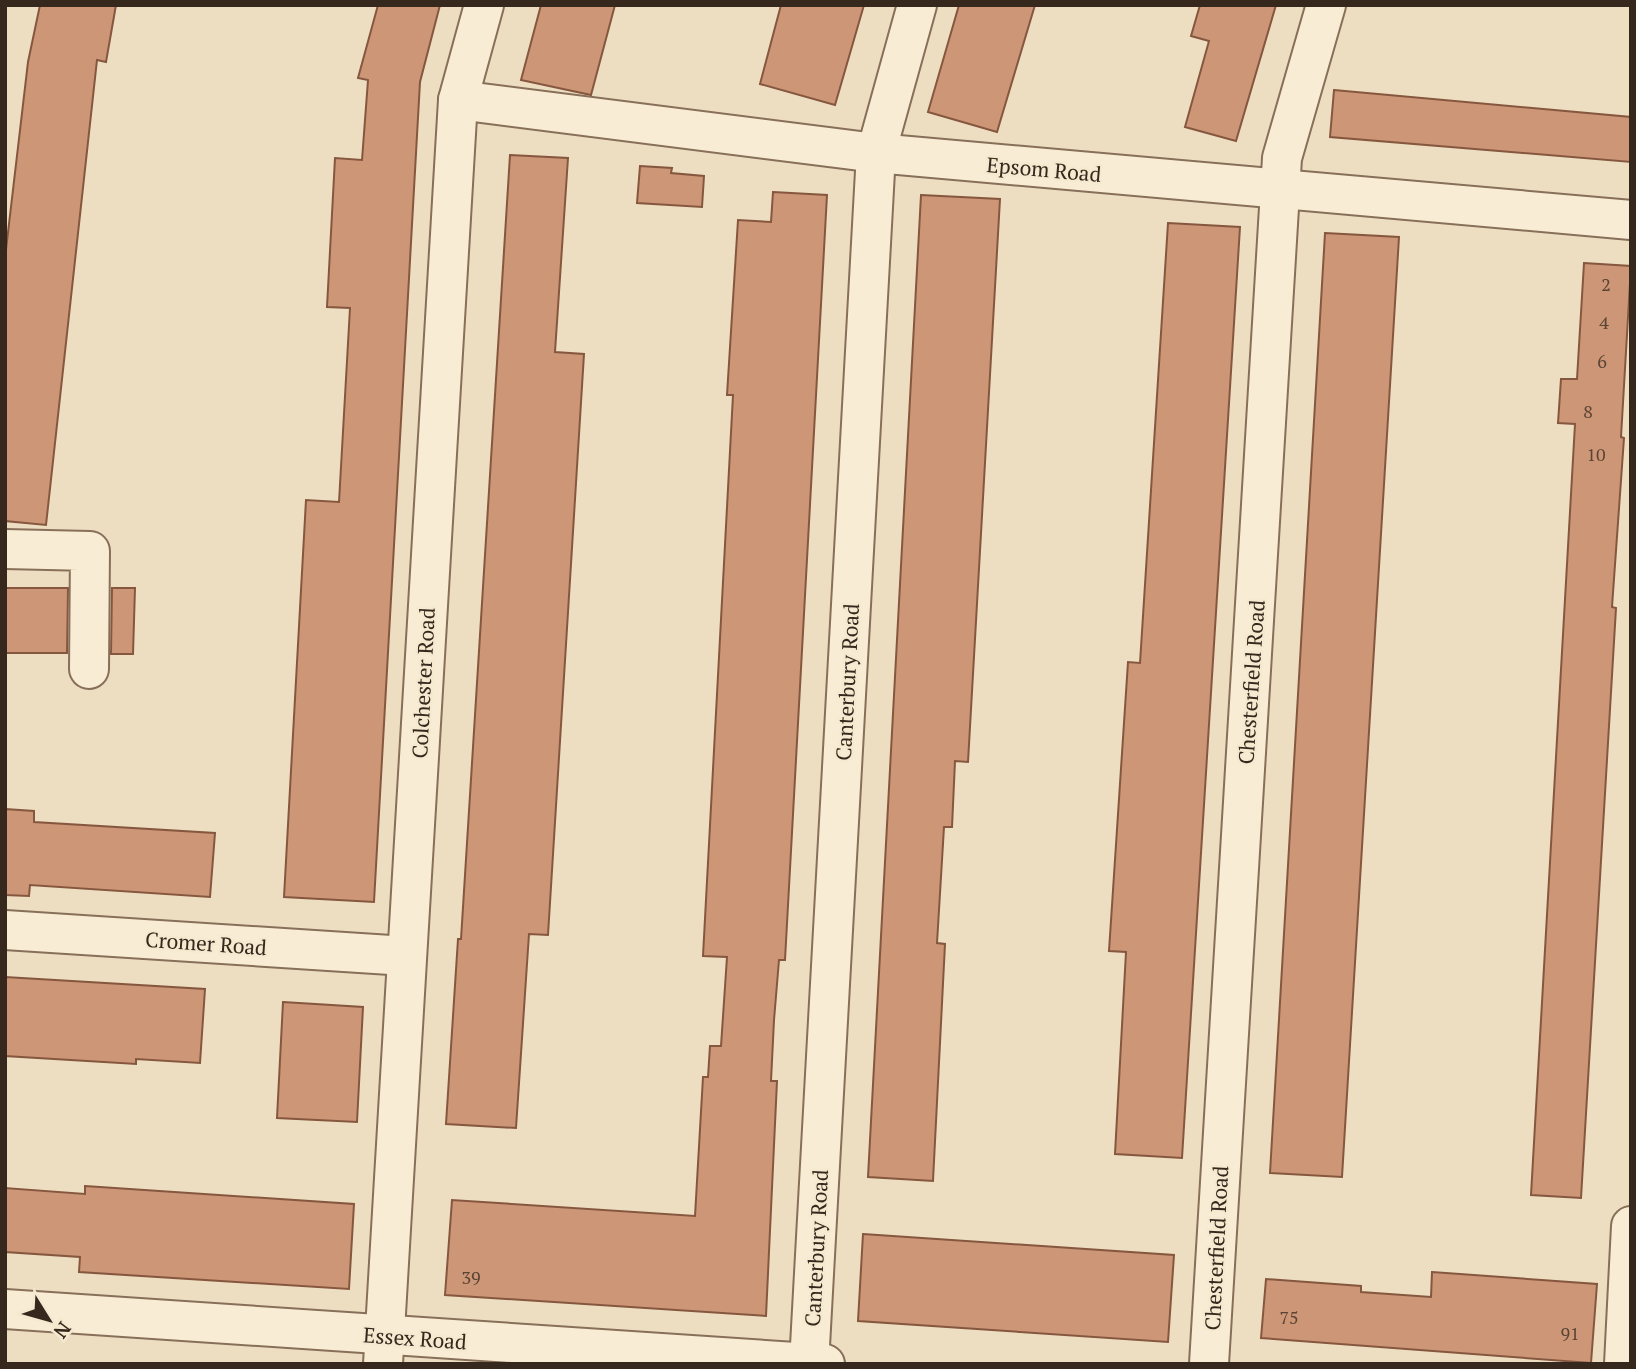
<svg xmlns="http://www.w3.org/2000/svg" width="1636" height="1369" font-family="'PT Serif',serif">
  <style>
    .building { fill: #cc9677; stroke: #86573f; stroke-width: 2 }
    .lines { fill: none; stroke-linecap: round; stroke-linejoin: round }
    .minor-casing { stroke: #876f59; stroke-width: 42 }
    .minor { stroke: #f9ecd4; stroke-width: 38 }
    .labels { text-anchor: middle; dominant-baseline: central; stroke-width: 5; stroke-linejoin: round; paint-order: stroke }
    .number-label { font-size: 18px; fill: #5c4434 }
    .street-label { font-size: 21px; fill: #37281d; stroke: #f5e9d0 }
  </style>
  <rect width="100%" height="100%" fill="#eedec1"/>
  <g class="building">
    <polygon points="40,5 116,5 106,62 97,60 46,525 5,521 5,258 28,62"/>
    <polygon points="378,5 440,5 420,82 374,902 284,897 306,500 339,502 350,308 327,307 335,158 362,160 368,80 358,78"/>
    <polygon points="541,5 615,5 591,95 521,80"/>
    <polygon points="781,5 864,5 835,105 760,84"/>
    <polygon points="959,5 1035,5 997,132 928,112"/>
    <polygon points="1200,5 1276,5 1236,141 1185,127 1209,41 1191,36"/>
    <polygon points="1334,90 1631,117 1631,162 1330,137"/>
    <polygon points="510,155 568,158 555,352 584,354 548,935 529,934 516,1128 446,1124 458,939 461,939"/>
    <polygon points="640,166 672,168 671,173 704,176 702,207 637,203"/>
    <polygon points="773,192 827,195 785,960 779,960 774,1020 771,1081 777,1081 766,1316 445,1295 452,1200 695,1216 703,1077 708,1077 710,1046 721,1046 727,957 703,956 733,395 727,395 738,220 771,222"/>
    <polygon points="921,195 1000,199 968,762 955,761 952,827 944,827 937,943 945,944 933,1181 868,1177"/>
    <polygon points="1168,223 1240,227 1182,1158 1115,1154 1126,952 1109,951 1128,662 1140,663"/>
    <polygon points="1325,233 1399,237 1342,1177 1270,1173"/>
    <polygon points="1584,263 1631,266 1621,437 1624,438 1612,607 1616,608 1581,1198 1531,1195 1575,424 1558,423 1561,379 1577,379"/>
    <polygon points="5,588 68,588 67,653 5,653"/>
    <polygon points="112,588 135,588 133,654 111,654"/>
    <polygon points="5,809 34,811 34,822 215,833 210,897 30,885 29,896 5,895"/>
    <polygon points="5,977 205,989 200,1063 136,1059 136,1064 5,1056"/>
    <polygon points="283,1002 363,1007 357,1122 277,1118"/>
    <polygon points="85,1186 354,1204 349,1289 79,1272 80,1257 5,1252 5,1188 85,1194"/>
    <polygon points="863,1234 1174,1255 1168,1342 858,1321"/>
    <polygon points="1432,1272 1597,1284 1591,1363 1261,1338 1266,1279 1361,1286 1361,1292 1431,1297"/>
  </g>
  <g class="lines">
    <defs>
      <g id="minor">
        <polyline points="458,100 876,153 1631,220"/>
        <polyline points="5,549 90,551 89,669"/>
        <polyline points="5,930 406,956"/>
        <polyline points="5,1309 825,1364"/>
        <polyline points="383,1364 458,100 484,5"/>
        <polyline points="809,1364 876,153 917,5"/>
        <polyline points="1209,1364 1282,158 1326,5"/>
        <polyline points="1624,1364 1631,1226"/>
      </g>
    </defs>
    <use href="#minor" class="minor-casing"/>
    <use href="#minor" class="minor"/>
  </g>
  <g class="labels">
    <g class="number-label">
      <text x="1606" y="284">2</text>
      <text x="1604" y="322">4</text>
      <text x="1602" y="361">6</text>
      <text x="1588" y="411">8</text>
      <text x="1596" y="454">10</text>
      <text x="471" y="1277">39</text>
      <text x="1289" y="1317">75</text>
      <text x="1570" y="1333">91</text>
    </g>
    <g class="street-label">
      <text transform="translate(1044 169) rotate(5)">Epsom Road</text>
      <text transform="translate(847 682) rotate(-87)">Canterbury Road</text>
      <text transform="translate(1251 682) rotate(-86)">Chesterfield Road</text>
      <text transform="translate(423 683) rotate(-87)">Colchester Road</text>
      <text transform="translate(206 943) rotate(4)">Cromer Road</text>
      <text transform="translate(816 1248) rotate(-87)">Canterbury Road</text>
      <text transform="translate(1216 1248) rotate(-87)">Chesterfield Road</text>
      <text transform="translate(415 1338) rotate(4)">Essex Road</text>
    </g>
  </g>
  <rect width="1636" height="1369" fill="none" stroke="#37281d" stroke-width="14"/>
  <g transform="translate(49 1320) rotate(127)" stroke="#f5e9d0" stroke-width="5" paint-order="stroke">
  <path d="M0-5L12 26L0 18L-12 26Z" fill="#37281d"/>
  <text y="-10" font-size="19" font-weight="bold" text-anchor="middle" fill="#37281d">N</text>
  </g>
</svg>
